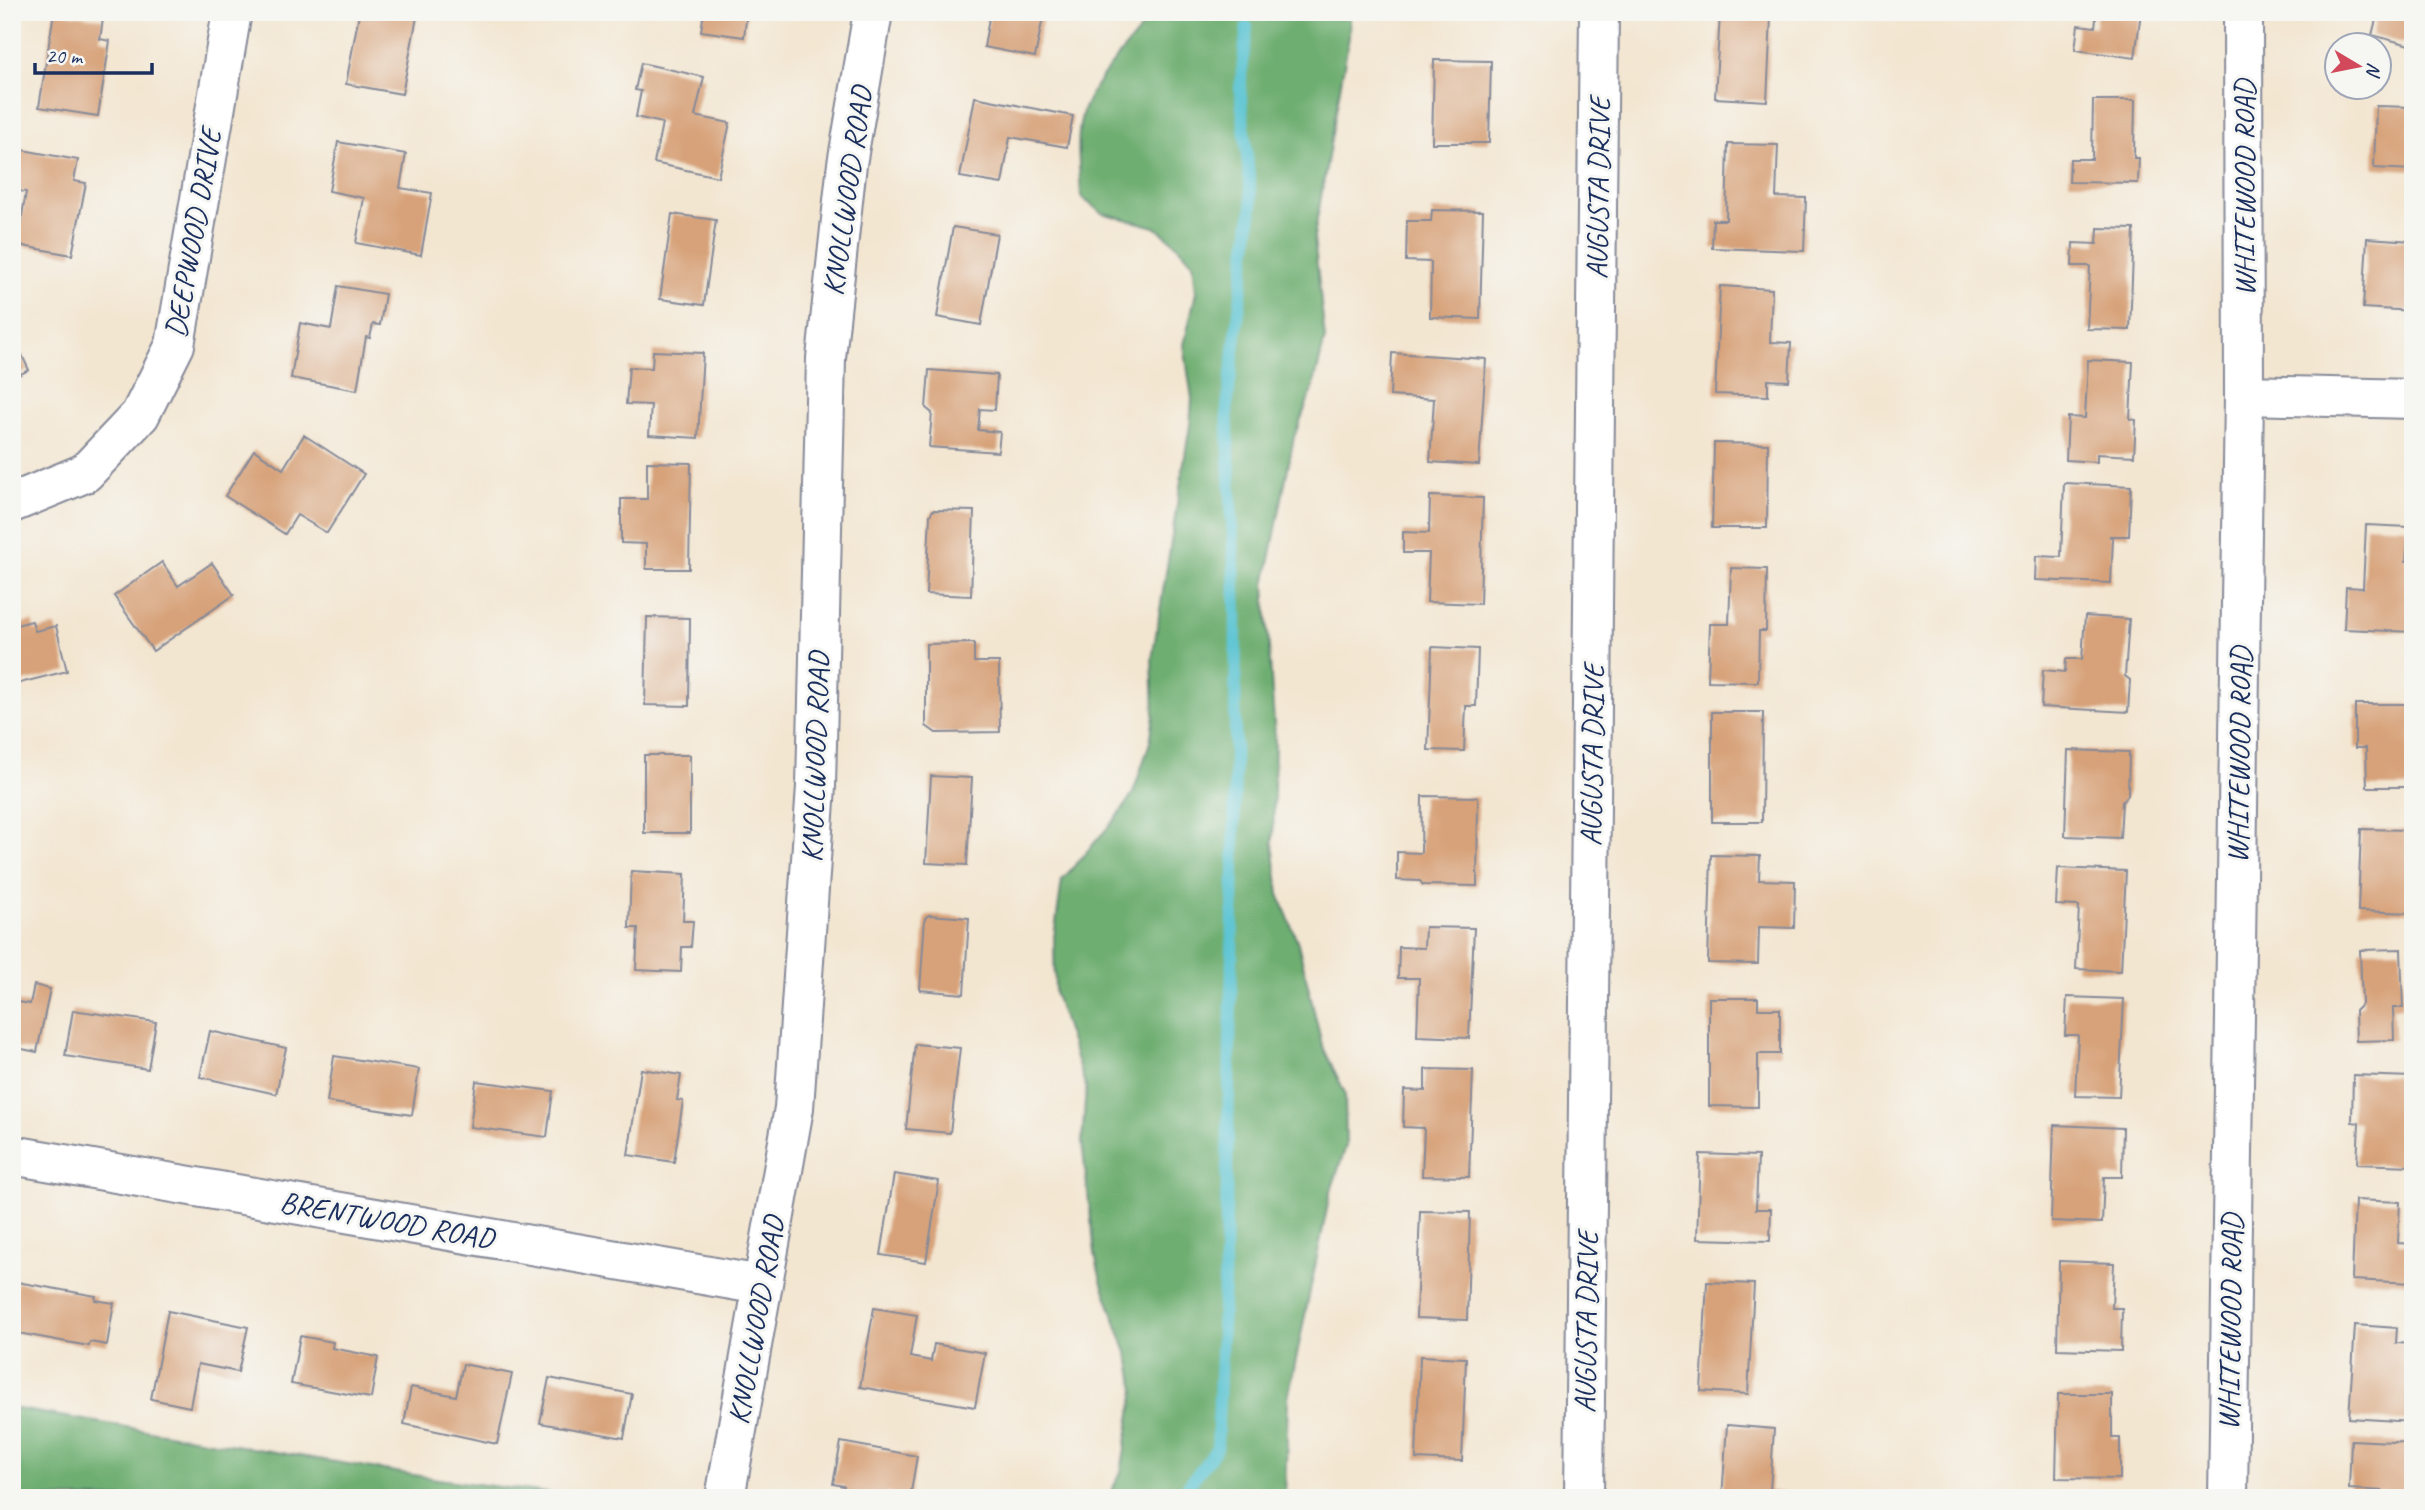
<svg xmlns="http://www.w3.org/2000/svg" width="2425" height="1510" font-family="Caveat,sans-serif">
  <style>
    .forest { fill: #6eae71; stroke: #446e68; stroke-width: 2 }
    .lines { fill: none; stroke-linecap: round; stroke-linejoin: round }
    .stream { stroke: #58c3d2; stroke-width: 12 }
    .building { fill: #d7a279 }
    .minor-casing { stroke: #878a98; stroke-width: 42 }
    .minor { stroke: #fff; stroke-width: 38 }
    .labels { text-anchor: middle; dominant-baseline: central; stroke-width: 6; stroke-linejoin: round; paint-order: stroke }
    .street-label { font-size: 30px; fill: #1b2f5e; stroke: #f6f6f2 }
  </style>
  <rect width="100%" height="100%" fill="#f6f6f2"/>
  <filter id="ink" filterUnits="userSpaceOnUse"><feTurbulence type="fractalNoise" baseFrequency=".0143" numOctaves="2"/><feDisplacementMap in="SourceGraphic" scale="14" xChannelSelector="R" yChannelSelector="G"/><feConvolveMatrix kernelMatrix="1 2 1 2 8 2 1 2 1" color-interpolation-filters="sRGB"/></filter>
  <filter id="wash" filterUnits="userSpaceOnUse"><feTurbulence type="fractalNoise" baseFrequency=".00686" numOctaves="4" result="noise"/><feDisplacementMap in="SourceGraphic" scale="28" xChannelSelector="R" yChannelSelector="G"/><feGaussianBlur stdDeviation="1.57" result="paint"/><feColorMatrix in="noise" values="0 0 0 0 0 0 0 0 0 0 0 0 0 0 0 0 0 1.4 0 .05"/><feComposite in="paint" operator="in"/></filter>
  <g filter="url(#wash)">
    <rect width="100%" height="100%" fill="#f3e6d1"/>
    <g class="forest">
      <path d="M1155,12H1350L1349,37L1314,237L1325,339L1313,388L1294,437L1265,585L1275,738L1273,843L1279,894L1298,943L1322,1045L1345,1093L1346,1146L1330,1194L1288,1398L1285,1498H1108L1121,1472L1135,1390L1130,1361L1101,1281L1095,1254L1082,1142L1086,1088L1055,994L1054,937L1062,880L1118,816L1133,793L1150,742L1154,715L1152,659L1190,425L1192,399L1184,345L1196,292L1193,263L1175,243L1155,227L1102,213L1081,197C1080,170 1075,141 1082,115C1089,85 1135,38 1155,12Z"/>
      <polygon points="12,1408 438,1479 586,1498 12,1498"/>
    </g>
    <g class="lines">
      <polyline class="stream" points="1179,1498 1217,1448 1225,1260 1234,869 1236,612 1227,407 1252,206 1240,88 1247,27"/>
    </g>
    <g id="blocks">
      <g class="building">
        <polygon points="54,12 103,19 100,39 110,41 98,116 39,107"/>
        <polygon points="368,12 418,12 402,94 346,84 359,14 367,16"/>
        <polygon points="704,12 747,12 744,37 701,31"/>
        <polygon points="990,12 1044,12 1035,57 984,47"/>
        <polygon points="2097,12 2141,12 2135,58 2075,50 2078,25 2095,27"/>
        <polygon points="2378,12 2413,12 2413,46 2372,35"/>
        <polygon points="1720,14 1771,17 1767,101 1715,98"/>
        <polygon points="1434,60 1491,61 1489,143 1432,143"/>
        <polygon points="641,63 704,77 695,116 730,123 718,177 654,163 662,123 636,117 641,91 635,90"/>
        <polygon points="975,97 1073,116 1067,147 1010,137 1002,184 960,177"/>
        <polygon points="2093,100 2135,100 2134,158 2139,158 2138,183 2069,182 2070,159 2092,159"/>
        <polygon points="2376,106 2413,107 2413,170 2374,168"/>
        <polygon points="338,142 406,154 400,188 432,193 421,255 356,243 364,198 329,191"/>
        <polygon points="1728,144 1778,145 1776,197 1806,198 1804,251 1712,248 1713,220 1726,220"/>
        <polygon points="12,148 78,160 74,181 86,183 72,255 17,245 26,192 12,190"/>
        <polygon points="1432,210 1483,211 1480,319 1430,317 1431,262 1406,261 1407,221 1431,221"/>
        <polygon points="672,214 716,220 704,305 660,299"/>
        <polygon points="953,227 997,234 981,325 937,317"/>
        <polygon points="2098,228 2134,229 2130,330 2087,329 2090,266 2072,266 2073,243 2097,244"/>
        <polygon points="2367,238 2413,241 2413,311 2363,308"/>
        <polygon points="338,286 385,294 380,325 373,324 370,338 366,337 357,390 291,378 300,323 331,329"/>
        <polygon points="1720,286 1772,289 1770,342 1791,343 1789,381 1768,380 1768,396 1715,394"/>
        <polygon points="12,334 29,370 12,378"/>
        <polygon points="653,351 703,353 698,438 649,435 651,405 626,404 629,367 652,368"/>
        <polygon points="1392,353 1486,359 1479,465 1430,462 1434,399 1390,396"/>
        <polygon points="2088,360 2133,362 2130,419 2136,420 2134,456 2097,454 2097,462 2066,460 2068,417 2085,418"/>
        <polygon points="929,370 997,375 995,410 980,409 978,430 1000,432 998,452 929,447 932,413 926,408"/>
        <polygon points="304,435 364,474 327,533 297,515 285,534 225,496 254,450 283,469"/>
        <polygon points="1714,443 1768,444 1767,528 1712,528"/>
        <polygon points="647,462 691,463 689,569 646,569 646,544 621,543 621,499 647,499"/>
        <polygon points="2064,483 2131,486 2129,536 2109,536 2113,538 2111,583 2035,580 2036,556 2061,557"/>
        <polygon points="1430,496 1483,498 1480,604 1427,602 1429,553 1403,553 1403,532 1429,533"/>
        <polygon points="933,510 974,511 971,596 926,594 930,515"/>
        <polygon points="2366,525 2409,527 2406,561 2413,562 2413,632 2344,629 2346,587 2363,588"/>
        <polygon points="162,562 178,586 212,563 234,595 153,651 114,596"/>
        <polygon points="1731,568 1767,569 1766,631 1759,631 1758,682 1708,681 1710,624 1729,624"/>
        <polygon points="2085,616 2129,619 2125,676 2130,680 2128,712 2041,707 2043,670 2065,672 2066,659 2082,659"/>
        <polygon points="647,617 690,618 689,706 645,705"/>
        <polygon points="32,621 35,631 56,626 67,671 12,685 12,626"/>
        <polygon points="974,643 974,662 999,662 1000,732 936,733 926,726 926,644"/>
        <polygon points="1432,647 1478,649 1476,706 1466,706 1464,751 1428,750"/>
        <polygon points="2355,704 2413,704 2413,787 2367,787 2366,748 2355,748"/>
        <polygon points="1712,712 1763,712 1762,822 1712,822"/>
        <polygon points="2068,750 2129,752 2128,795 2122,802 2120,838 2065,836"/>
        <rect x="644" y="755" width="46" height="78"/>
        <polygon points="931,776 972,778 967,865 926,863"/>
        <polygon points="1422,796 1478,797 1477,886 1423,885 1420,881 1397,880 1397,852 1421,853"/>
        <polygon points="2361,829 2413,830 2413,913 2358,911"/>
        <polygon points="1711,855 1760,856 1759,880 1795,881 1794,928 1759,927 1758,964 1708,963"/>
        <polygon points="2058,868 2126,871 2121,971 2076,969 2079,906 2056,905"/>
        <polygon points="631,871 685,874 683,921 693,921 691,947 682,947 681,972 636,970 638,928 629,928"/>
        <polygon points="929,915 969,918 964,994 920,990 925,918"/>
        <polygon points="1425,927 1474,928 1469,1038 1417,1036 1419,978 1398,978 1399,947 1424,948"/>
        <polygon points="2401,949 2403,1008 2393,1008 2394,1040 2356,1041 2355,1011 2362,1004 2360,950"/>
        <polygon points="34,985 50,989 37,1052 12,1047 12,1001 30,1004"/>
        <polygon points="2067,997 2124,999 2119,1097 2075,1096 2078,1035 2065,1035"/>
        <polygon points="1709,998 1758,998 1758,1009 1780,1009 1780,1054 1758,1054 1758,1107 1709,1106"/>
        <polygon points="73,1010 156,1022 148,1069 65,1056"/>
        <polygon points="210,1031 286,1048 276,1094 200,1077"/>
        <polygon points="915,1044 960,1048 950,1133 906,1129"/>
        <polygon points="334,1056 419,1069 412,1115 327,1102"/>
        <polygon points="641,1069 681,1075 677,1100 683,1101 674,1162 628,1155"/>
        <polygon points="1425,1069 1473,1070 1469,1177 1422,1176 1424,1128 1403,1127 1404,1090 1425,1091"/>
        <polygon points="2353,1075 2413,1077 2412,1166 2357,1164 2359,1123 2352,1122"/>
        <polygon points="476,1081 553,1091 547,1137 470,1127"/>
        <polygon points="2054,1125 2123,1128 2122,1177 2104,1177 2102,1223 2051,1221"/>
        <polygon points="1700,1154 1758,1156 1756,1209 1771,1209 1770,1241 1697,1239"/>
        <polygon points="894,1174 939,1181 926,1262 881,1255"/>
        <polygon points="2355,1200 2400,1202 2398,1243 2413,1244 2413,1283 2352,1280"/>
        <polygon points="1420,1211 1470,1212 1467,1320 1416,1318"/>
        <polygon points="2059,1261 2114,1263 2112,1308 2122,1308 2121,1351 2057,1349"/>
        <polygon points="17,1282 96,1296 95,1300 114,1303 107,1345 90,1342 89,1346 12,1332 12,1308"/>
        <polygon points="1707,1282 1754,1284 1748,1394 1701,1391"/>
        <polygon points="874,1308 917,1315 910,1357 931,1361 934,1344 985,1353 975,1407 860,1387"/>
        <polygon points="168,1311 248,1327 238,1372 198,1364 190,1407 151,1399"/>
        <polygon points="2355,1325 2397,1328 2396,1343 2413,1344 2413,1422 2349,1418"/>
        <polygon points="300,1336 333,1342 332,1348 378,1357 371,1398 291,1384"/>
        <polygon points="1420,1356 1466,1358 1462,1461 1416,1459"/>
        <polygon points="463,1364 512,1374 497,1444 404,1424 411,1387 456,1396"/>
        <polygon points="549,1378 632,1394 624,1438 540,1423"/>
        <polygon points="2058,1394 2112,1394 2112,1438 2120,1438 2120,1479 2056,1478"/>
        <polygon points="1727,1425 1774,1429 1770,1491 1790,1493 1789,1498 1722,1498"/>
        <polygon points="2351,1440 2413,1443 2413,1498 2383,1498 2383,1491 2349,1489"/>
        <polygon points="841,1442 917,1456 910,1498 886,1493 885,1498 841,1498 844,1486 833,1484"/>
      </g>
    </g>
  </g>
  <g filter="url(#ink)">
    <use href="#blocks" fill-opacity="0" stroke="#878a98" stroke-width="2"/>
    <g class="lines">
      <defs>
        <g id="minor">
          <polyline points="2244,395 2413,399"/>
          <polyline points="12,503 85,473 140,415 175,345 232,12"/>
          <polyline points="12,1155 761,1285"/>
          <polyline points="725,1498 794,1108 816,786 826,358 847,164 873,12"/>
          <polyline points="1584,1498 1599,12"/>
          <polyline points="2228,1498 2244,395 2243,12"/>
        </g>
      </defs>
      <use href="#minor" class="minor-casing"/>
      <use href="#minor" class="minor"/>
    </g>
  </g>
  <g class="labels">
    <g class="street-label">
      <text transform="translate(1598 188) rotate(-89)">AUGUSTA DRIVE</text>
      <text transform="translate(2244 188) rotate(-90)">WHITEWOOD ROAD</text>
      <text transform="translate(847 191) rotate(-82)">KNOLLWOOD ROAD</text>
      <text transform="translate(193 233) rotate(-80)">DEEPWOOD DRIVE</text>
      <text transform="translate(1592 755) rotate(-89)">AUGUSTA DRIVE</text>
      <text transform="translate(2239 755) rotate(-89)">WHITEWOOD ROAD</text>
      <text transform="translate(815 757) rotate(-88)">KNOLLWOOD ROAD</text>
      <text transform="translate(387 1220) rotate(10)">BRENTWOOD ROAD</text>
      <text transform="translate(756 1320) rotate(-80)">KNOLLWOOD ROAD</text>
      <text transform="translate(1586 1322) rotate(-89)">AUGUSTA DRIVE</text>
      <text transform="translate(2230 1322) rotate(-89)">WHITEWOOD ROAD</text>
    </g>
  </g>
  <rect width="2425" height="1510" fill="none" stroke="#f6f6f2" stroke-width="42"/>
  <g transform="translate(2358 66) rotate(100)"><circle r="33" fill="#f6f6f2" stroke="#9ea6b7" stroke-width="2"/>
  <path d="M0-5L12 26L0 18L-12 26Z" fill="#d1495b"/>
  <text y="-10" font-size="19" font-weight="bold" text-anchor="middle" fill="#1b2f5e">N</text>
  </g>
  <path d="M35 63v10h117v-10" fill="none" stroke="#1b2f5e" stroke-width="3.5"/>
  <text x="46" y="63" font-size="21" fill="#1b2f5e" stroke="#f6f6f2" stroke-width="5" paint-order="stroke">20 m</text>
</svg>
